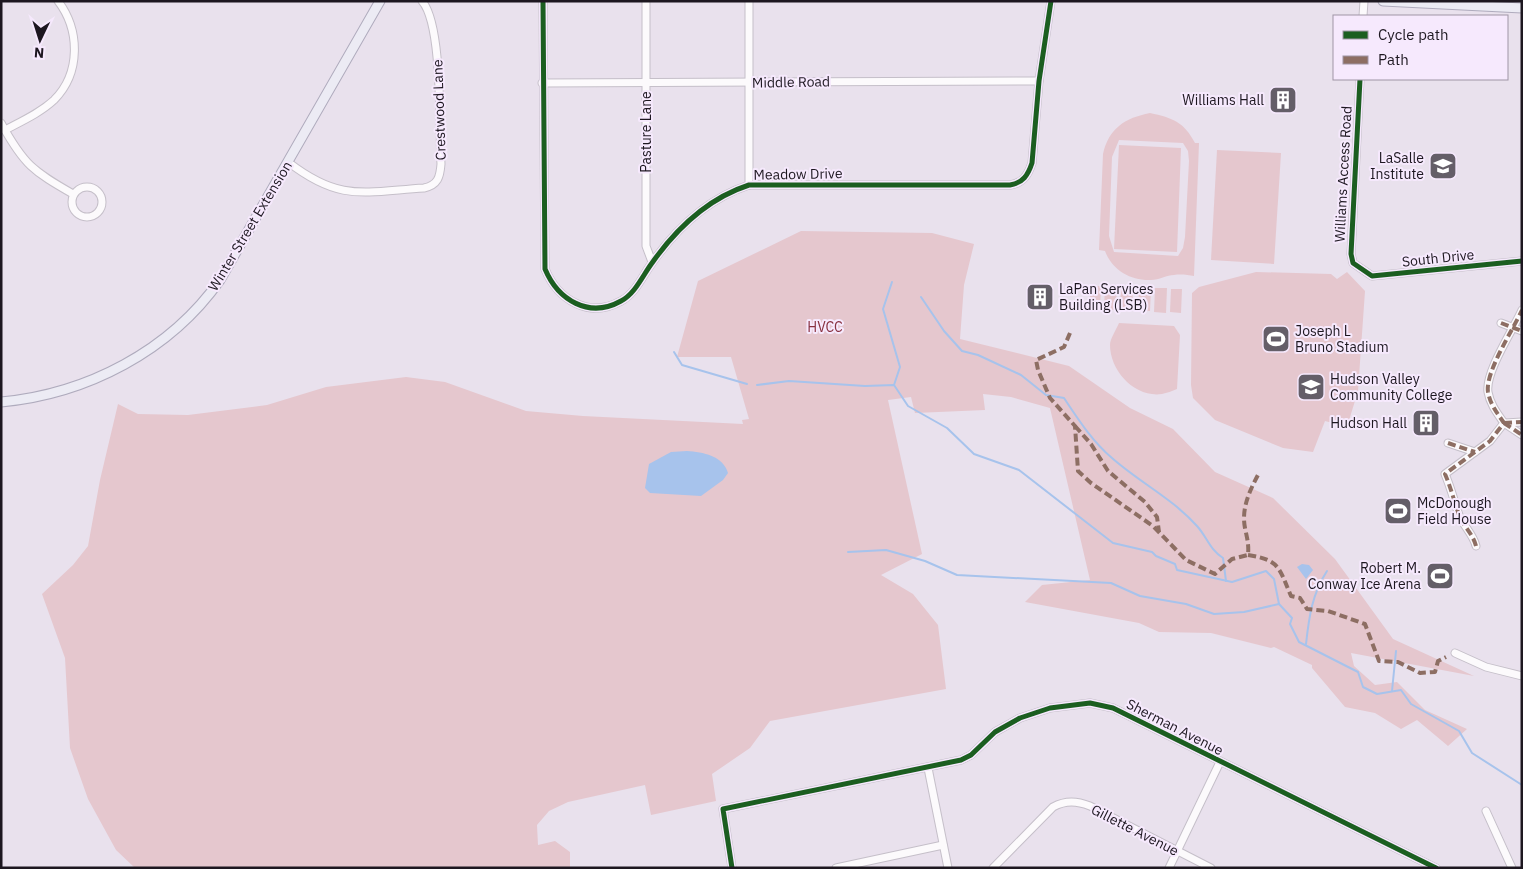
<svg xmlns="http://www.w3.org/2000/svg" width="1523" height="869" font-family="'IBM Plex Sans',sans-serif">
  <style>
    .green { fill: #e5c7ce; fill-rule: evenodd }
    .water { fill: #a7c3ec }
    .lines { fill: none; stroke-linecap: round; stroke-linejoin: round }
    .stream { stroke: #a7c3ec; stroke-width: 2 }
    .minor-casing { stroke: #c5bfc9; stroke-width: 9 }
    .major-casing { stroke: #afabbd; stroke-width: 11 }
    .minor { stroke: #fcfafc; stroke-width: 7 }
    .major { stroke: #ecebf4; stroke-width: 9 }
    .quiet { stroke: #8d6e63; stroke-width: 4; stroke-dasharray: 8 4; stroke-linecap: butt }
    .cycleway-casing { stroke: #f6e9fd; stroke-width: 8 }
    .cycleway { stroke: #1b5e20; stroke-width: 5 }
    .labels { text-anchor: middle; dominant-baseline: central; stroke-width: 4; stroke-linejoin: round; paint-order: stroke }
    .street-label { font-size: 14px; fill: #1d1720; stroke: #f6e9fd }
    .poi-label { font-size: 14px; fill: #1d1720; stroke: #f6e9fd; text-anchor: end }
    .park-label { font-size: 14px; fill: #883140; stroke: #f6e9fd }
  </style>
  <rect width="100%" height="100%" fill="#e9e1ed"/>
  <g class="green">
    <path d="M1150,113C1173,118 1184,122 1195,143H1199L1194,276C1188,275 1181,274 1174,275C1167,275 1159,280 1151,280C1131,281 1112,270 1105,251L1099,250L1103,154C1109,128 1125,118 1150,113ZM1119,140L1183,143L1188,151L1189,161L1185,237L1183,248L1178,256L1114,252L1109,236L1112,157Z"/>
    <polygon points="1119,145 1181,148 1177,252 1114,249"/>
    <polygon points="1217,150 1281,153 1274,264 1211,260"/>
    <polygon points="801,231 932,233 974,244 964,285 960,339 1069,366 1130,408 1173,429 1215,472 1273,498 1335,559 1393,639 1474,676 1351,653 1354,666 1375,685 1397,682 1425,710 1467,729 1448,746 1417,720 1401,729 1375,713 1345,707 1312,668 1312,665 1274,647 1271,648 1211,633 1159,632 1139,623 1025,602 1042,585 1090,580 1050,408 1011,397 983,394 985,410 915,413 911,397 888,400 922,554 881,575 913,594 938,625 946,689 770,721 750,748 712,774 716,801 651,815 645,785 568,802 549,811 537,825 538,845 555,841 570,852 570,868 135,868 116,850 88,799 70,748 65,658 42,594 73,565 88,546 100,480 118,404 138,414 188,415 267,405 326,387 406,377 445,382 526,411 583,416 743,424 742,420 749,419 731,357 677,357 698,281"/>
    <polygon points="1256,272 1331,274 1337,279 1347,272 1365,291 1358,391 1347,427 1325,421 1313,452 1283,448 1215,420 1193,398 1191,385 1192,293 1199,287"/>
    <polygon points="1091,286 1101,286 1100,310 1089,309"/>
    <polygon points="1105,286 1117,287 1116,310 1104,309"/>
    <polygon points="1121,287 1133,288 1132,311 1120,311"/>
    <polygon points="1139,287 1151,288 1150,311 1138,311"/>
    <polygon points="1155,288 1167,288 1166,313 1154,312"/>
    <polygon points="1171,289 1182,289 1181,313 1170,312"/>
    <path d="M1119,323L1174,326L1180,335L1177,389C1172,391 1167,393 1162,394C1135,398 1110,371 1110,345C1110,339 1116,330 1119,323Z"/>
  </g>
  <g class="water">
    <path d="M687,451C703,452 723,456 728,473L723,480L701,496L650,493L645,488L649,464L671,452Z"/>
    <polygon points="1302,564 1309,565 1313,570 1306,579 1297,567"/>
  </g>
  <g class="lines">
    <g class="stream">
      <polyline points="892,282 883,309 900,367 894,385"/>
      <path d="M921,297L944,331L962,351L978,355L1021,375L1046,395L1064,398C1078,419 1092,441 1112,458C1139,482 1173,499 1197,526C1207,537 1210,550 1223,558L1226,581"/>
      <polyline points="674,352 682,365 747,384"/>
      <polyline points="757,385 789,381 865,386 894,385 908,406 947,428 974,454 1019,470 1113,543 1152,552 1156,556 1175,564 1177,570 1232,582 1266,571 1274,579 1279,604 1292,618 1290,624 1299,642 1358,672 1363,687 1377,694 1401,690 1411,704 1459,731 1472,753 1522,785"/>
      <polyline points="848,552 886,550 925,561 957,575 1111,583 1140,596 1186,604 1214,614 1244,612 1279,604"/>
      <path d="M1306,644C1309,617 1312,594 1327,571"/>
      <polyline points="1392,691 1396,651"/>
    </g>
    <defs>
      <g id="minor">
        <path d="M543,1L545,269C558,300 589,319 621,301C635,294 643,275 652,263C676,229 709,198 749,185H1010C1023,183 1028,175 1032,163L1039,81L1051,1"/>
        <polyline points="646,1 646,246 652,262"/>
        <polyline points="1363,16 1364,1"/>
        <polyline points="1360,79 1351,254 1353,263 1372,276 1522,261"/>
        <polyline points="542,83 1039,81"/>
        <path d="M1,123C24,165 33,171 73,194"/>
        <path d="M5,130C22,121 40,113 54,100C81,73 80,30 58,1"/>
        <path d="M288,162C340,202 363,192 424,188C438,185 440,177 441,164C439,129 443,25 422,1"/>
        <polyline points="749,185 749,1"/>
        <circle cx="87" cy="202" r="15"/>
        <polyline points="1501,323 1522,331"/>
        <polyline points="1504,423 1522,435"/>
        <polyline points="1505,423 1522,422"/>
        <polyline points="1448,443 1475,452"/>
        <path d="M1476,546C1473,534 1464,527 1459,515C1454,501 1451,488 1445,474L1490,441L1504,423C1497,413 1490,404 1488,392C1485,372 1513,330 1522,310"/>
        <polyline points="1455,653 1486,667 1522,676"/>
        <polyline points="928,768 948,868"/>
        <polyline points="1486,811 1512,868"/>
        <polyline points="732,868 723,809 961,760 971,755 995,732 1020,718 1050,708 1090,703 1113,708 1436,868"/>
        <polyline points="836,868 943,845"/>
        <path d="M993,868L1053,807C1066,800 1077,801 1090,806L1211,868"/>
        <polyline points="1169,868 1220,762"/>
      </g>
      <g id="major">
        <polyline points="1383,1 1522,8"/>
        <path d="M1,402C87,394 170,351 220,280L380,1"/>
      </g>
    </defs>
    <use href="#minor" class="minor-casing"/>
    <use href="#major" class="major-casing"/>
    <use href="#minor" class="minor"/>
    <use href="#major" class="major"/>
    <g class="quiet">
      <polyline points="1501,323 1522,331"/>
      <path d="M1070,333L1064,347L1036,360L1038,370L1050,398L1075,426L1078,471L1091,483L1153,526L1186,560L1215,574L1232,559L1248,555C1249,544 1247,538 1245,528C1241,508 1250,490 1259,473"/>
      <polyline points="1504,423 1522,435"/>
      <polyline points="1504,423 1522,422"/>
      <polyline points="1075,426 1091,444 1108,471 1145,502 1157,517 1159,532"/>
      <polyline points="1448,443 1475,452"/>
      <path d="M1476,546C1473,534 1464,527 1459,515C1454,501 1451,488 1445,474L1490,441L1504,423C1497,413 1490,404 1488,392C1485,372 1513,330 1522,310"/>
      <path d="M1248,555C1280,560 1279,568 1291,596L1300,598L1307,609L1328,611L1365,624L1379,661L1398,662L1420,673L1435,672L1438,661L1446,657"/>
    </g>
    <defs>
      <g id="cycleway">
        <path d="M543,1L545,269C558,300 589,319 621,301C635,294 643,275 652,263C676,229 709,198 749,185H1010C1023,183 1028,175 1032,163L1039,81L1051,1"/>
        <polyline points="1360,79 1351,254 1353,263 1372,276 1522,261"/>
        <polyline points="732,868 723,809 961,760 971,755 995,732 1020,718 1050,708 1090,703 1113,708 1436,868"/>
      </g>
    </defs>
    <use href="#cycleway" class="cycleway-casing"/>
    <use href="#cycleway" class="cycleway"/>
  </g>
  <defs>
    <symbol id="building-square" viewBox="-11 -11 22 22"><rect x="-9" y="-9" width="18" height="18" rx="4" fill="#645e68" stroke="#f6e9fd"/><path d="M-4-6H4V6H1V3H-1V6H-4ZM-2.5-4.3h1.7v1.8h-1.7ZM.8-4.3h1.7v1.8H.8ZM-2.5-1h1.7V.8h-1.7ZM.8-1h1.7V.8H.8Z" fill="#fff"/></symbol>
    <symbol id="school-square" viewBox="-11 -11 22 22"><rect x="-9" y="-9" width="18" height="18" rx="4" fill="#645e68" stroke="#f6e9fd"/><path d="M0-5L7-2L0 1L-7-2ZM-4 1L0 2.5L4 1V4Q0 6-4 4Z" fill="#fff"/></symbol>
    <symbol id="stadium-square" viewBox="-11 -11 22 22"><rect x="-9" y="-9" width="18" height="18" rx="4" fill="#645e68" stroke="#f6e9fd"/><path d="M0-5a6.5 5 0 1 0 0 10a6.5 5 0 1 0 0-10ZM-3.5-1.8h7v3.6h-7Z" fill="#fff"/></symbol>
    <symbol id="university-square" viewBox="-11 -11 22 22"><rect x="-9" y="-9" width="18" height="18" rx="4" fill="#645e68" stroke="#f6e9fd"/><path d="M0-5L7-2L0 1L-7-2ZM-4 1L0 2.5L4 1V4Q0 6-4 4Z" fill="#fff"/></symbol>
  </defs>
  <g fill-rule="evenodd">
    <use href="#building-square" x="1267" y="84" width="32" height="32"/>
    <use href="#school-square" x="1427" y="150" width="32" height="32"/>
    <use href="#building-square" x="1024" y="281" width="32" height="32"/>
    <use href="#stadium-square" x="1260" y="323" width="32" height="32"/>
    <use href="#university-square" x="1295" y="371" width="32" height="32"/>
    <use href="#building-square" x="1410" y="407" width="32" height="32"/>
    <use href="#stadium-square" x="1382" y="495" width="32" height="32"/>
    <use href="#stadium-square" x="1424" y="560" width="32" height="32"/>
  </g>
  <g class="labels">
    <g class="street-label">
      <text transform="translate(791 82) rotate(-1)">Middle Road</text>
      <text transform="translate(439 110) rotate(-92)">Crestwood Lane</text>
      <text transform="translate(646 132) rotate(-90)">Pasture Lane</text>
      <text transform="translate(798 174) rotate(-1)">Meadow Drive</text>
      <text transform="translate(1343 174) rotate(-87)">Williams Access Road</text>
      <text transform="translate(250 226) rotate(-59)">Winter Street Extension</text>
      <text transform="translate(1438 258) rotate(-6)">South Drive</text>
      <text transform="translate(1175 727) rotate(27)">Sherman Avenue</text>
      <text transform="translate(1135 830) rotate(27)">Gillette Avenue</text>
    </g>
    <g class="poi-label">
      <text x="1264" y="100">Williams Hall</text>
      <text x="1424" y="158">LaSalle<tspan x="1424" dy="16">Institute</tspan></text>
      <text x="1059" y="289" text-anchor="start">LaPan Services<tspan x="1059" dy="16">Building (LSB)</tspan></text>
      <text x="1295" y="331" text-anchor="start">Joseph L<tspan x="1295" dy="16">Bruno Stadium</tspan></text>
      <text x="1330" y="379" text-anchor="start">Hudson Valley<tspan x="1330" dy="16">Community College</tspan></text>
      <text x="1407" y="423">Hudson Hall</text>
      <text x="1417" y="503" text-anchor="start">McDonough<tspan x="1417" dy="16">Field House</tspan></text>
      <text x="1421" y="568">Robert M.<tspan x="1421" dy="16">Conway Ice Arena</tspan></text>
    </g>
    <g class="park-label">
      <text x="825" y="327">HVCC</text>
    </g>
  </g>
  <rect width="1523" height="869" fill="none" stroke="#1d1720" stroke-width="5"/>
  <rect x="1333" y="15" width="175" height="65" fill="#f6e9fd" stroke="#9f95a5"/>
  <rect x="1343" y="31" width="25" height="8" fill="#1b5e20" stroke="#9f95a5"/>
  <text x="1378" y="40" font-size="15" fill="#1d1720">Cycle path</text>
  <rect x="1343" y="56" width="25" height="8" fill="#8d6e63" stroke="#9f95a5"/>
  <text x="1378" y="65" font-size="15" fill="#1d1720">Path</text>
  <g transform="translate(40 40) rotate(184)" stroke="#f6e9fd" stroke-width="4" paint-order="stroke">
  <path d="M0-4L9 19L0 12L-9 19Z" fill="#1d1720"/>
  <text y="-8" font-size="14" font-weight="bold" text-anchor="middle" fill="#1d1720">N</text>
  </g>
</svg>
